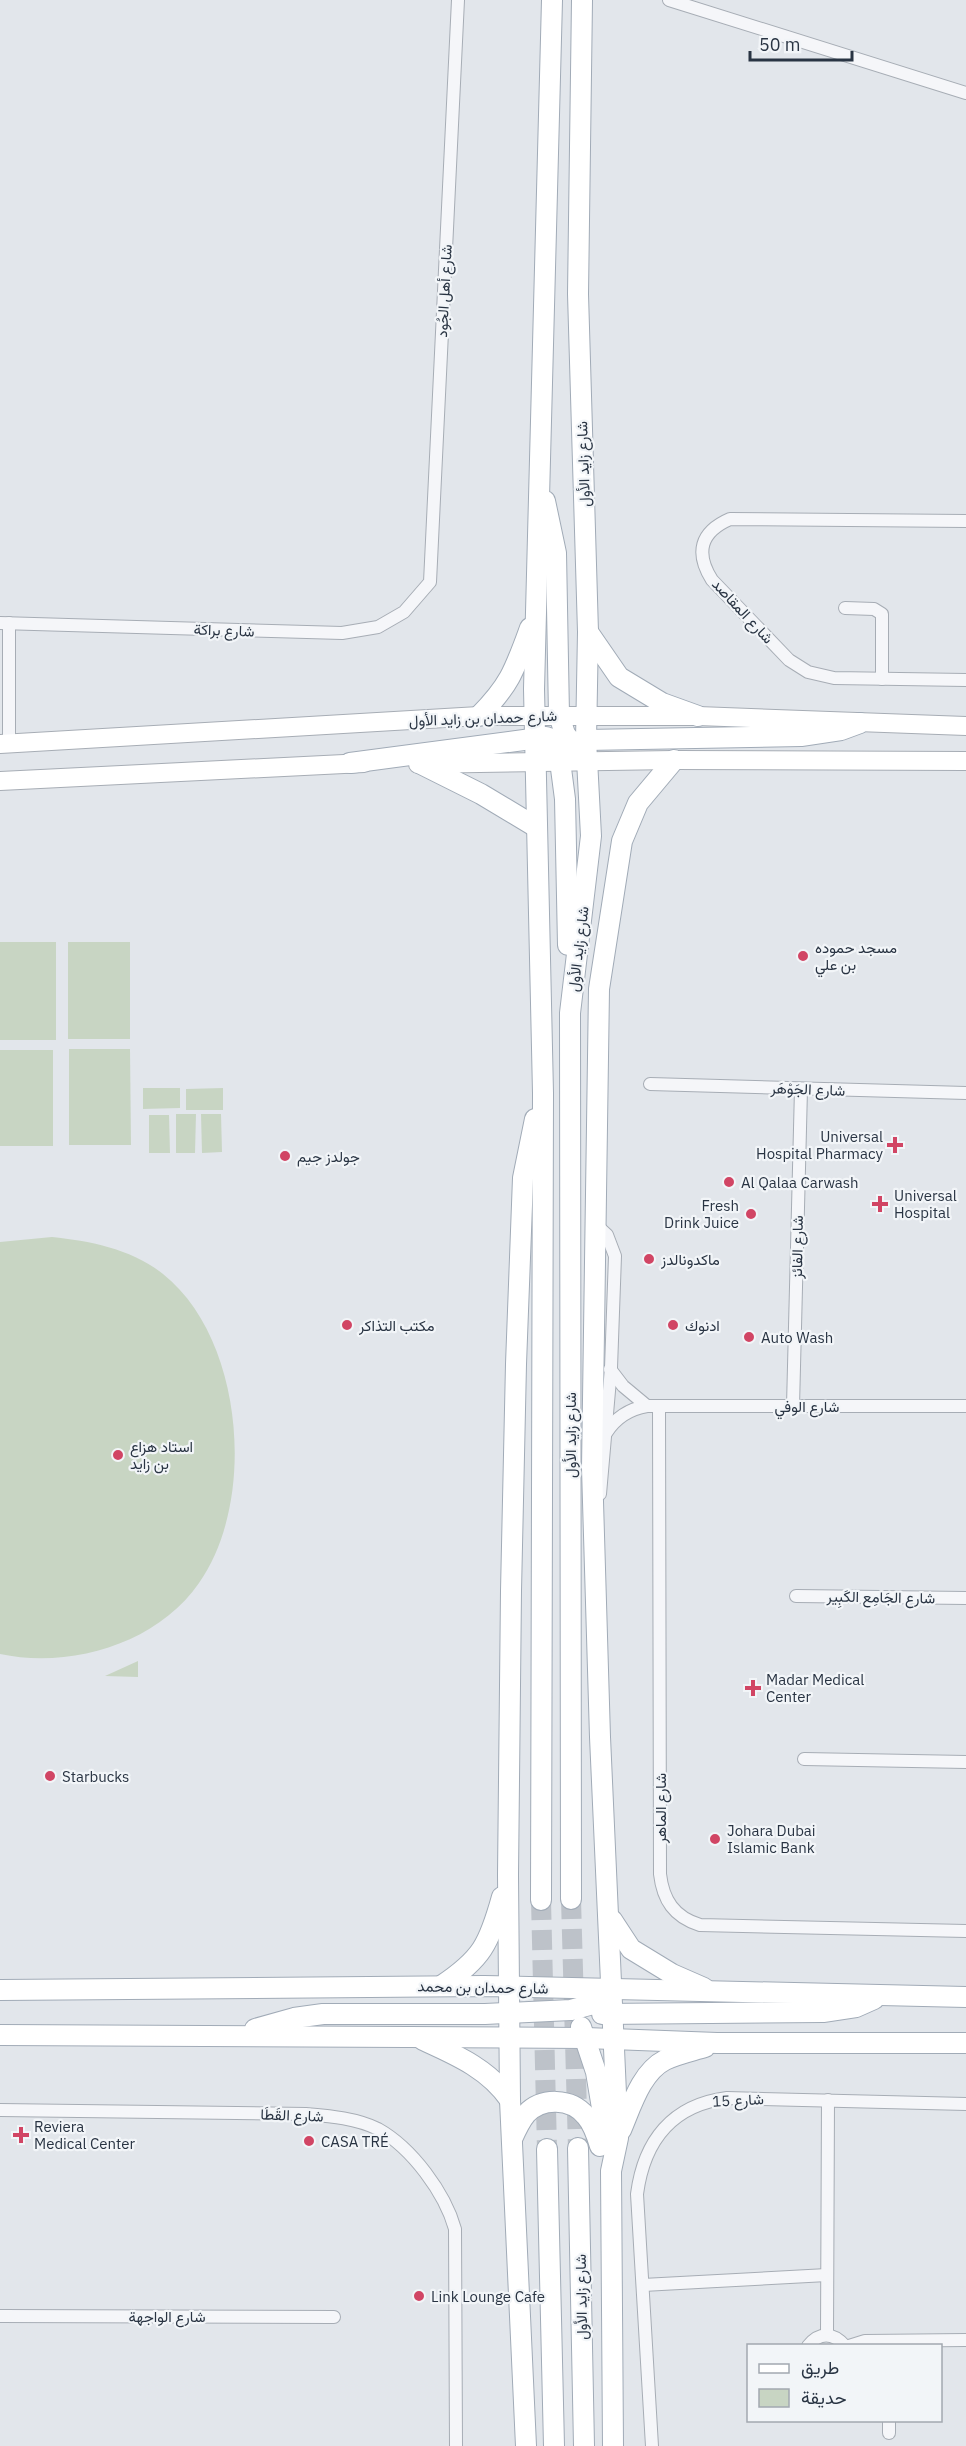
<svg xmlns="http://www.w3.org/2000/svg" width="966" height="2446" font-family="'IBM Plex Sans',Vazirmatn,sans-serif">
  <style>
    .green { fill: #c8d5c3 }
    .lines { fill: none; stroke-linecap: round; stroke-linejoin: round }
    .primary-tunnel { stroke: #bdc2c9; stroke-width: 20; stroke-dasharray: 20 10; stroke-linecap: butt }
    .street-casing { stroke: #a7adb5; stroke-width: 14 }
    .secondary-casing { stroke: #a7adb5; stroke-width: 20 }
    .primary-casing { stroke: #a1abb7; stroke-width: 22 }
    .street { stroke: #f5f6f9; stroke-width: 12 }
    .secondary { stroke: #fff; stroke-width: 18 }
    .primary { stroke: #fff; stroke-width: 20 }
    .poi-dot { fill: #d14564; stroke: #f2f5f8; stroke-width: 2 }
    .labels { text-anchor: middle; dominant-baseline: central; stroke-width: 4.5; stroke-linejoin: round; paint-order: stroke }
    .street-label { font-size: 15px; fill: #293443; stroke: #f2f5f8 }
    .poi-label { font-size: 15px; fill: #293443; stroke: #f2f5f8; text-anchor: start }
  </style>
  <rect width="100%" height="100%" fill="#e2e6eb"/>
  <g class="green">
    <rect x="0" y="942" width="56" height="98"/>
    <rect x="68" y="942" width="62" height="97"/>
    <polygon points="69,1049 130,1049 131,1145 69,1145"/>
    <rect x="0" y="1050" width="53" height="96"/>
    <polygon points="143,1088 180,1088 180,1108 143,1109"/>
    <polygon points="223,1088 223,1110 186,1110 186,1089"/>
    <polygon points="176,1114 196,1114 195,1153 176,1153"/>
    <polygon points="201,1114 221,1114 222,1152 202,1153"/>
    <polygon points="149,1115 169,1115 170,1153 149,1153"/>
    <path d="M52,1237C90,1241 132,1249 163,1274C244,1338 257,1501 199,1583C157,1644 70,1669 0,1654V1242Z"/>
    <polygon points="138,1661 138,1677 105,1676"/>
  </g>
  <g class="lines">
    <g class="primary-tunnel">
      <polyline points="571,1899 578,2148"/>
      <polyline points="541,1900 547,2149"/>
    </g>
    <defs>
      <g id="street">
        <polyline points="669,0 966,93"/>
        <path d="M966,521L730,519C700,532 695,553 712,580L789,660L808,672L834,678L966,680"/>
        <polyline points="845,608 874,609 882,614 882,679"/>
        <polyline points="0,623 342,633 378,627 404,612 430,582 458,0"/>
        <polyline points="9,744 9,623"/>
        <polyline points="650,1084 966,1093"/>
        <polyline points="594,1223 607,1235 615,1256 611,1368 600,1494"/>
        <polyline points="610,1369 623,1386 647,1406"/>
        <path d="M659,1406L660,1874C663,1900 674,1917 700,1925L966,1931"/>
        <polyline points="793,1406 801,1089"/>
        <path d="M606,1433C616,1417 629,1409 647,1406H966"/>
        <polyline points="796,1596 966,1598"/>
        <polyline points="804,1759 966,1762"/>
        <path d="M0,2110L306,2114C329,2116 356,2118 378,2129C412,2148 445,2193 455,2229L456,2446"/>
        <polyline points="643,2285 827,2275"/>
        <polyline points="0,2316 334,2317"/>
        <polyline points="827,2335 828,2100"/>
        <path d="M808,2346C819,2332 833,2332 845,2346"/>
        <polyline points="849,2346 865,2341 966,2340"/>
        <polyline points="889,2420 889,2433"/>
        <path d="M652,2446L637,2194C644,2141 672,2105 727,2098L966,2104"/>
      </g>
      <g id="secondary">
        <polyline points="0,744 479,716 698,716 966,726"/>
        <polyline points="418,764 674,760 966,761"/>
        <polyline points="0,781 364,763"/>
      </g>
      <g id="primary">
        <polyline points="545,501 556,553 559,715 565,734 578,750"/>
        <polyline points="588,632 619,677 662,703 698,716"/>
        <path d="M479,716C510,685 515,669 530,628"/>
        <polyline points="549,738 560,761 565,799 568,945"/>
        <polyline points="535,762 553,747 586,740 801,736 841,730 860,723"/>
        <polyline points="350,763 546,737"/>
        <polyline points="421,764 481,794 536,827"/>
        <polyline points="571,1899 570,1013 591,836 586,740 588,632 578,294 582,0"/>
        <polyline points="541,1900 543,1093 534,689 552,0"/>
        <polyline points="612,1920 631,1949 672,1974 704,1988"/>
        <path d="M441,1986C482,1959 489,1944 502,1897"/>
        <polyline points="0,1990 484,1986 966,1997"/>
        <polyline points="602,2014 823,2012 856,2007 874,1999"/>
        <polyline points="581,2027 596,2072 607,2138"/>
        <polyline points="255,2029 294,2018 323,2014 485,2014 571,2010 593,2004 602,1999 612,1989"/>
        <polyline points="0,2035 586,2038 717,2043 966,2043"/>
        <path d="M423,2040C456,2055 489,2069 510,2100"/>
        <path d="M621,2130C631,2107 641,2072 665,2060C677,2054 692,2051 705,2047"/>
        <path d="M512,2139C516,2130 520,2121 526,2114C542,2097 571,2098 586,2116C593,2124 597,2136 600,2146"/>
        <polyline points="578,2148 584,2446"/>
        <polyline points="547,2149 554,2446"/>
        <polyline points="526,2446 510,2100 508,1875 511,1591 516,1364 523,1178 535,1119"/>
        <polyline points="613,2446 611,2171 618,2138 600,1737 592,1468 599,989 622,841 638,803 674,760"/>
      </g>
    </defs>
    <use href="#street" class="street-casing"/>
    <use href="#secondary" class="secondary-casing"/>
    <use href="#primary" class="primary-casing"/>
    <use href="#street" class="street"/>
    <use href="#secondary" class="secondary"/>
    <use href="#primary" class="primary"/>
  </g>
  <g class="poi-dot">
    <circle cx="803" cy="956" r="6"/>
    <path d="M892 1136h6v6h6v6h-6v6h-6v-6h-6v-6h6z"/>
    <circle cx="285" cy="1156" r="6"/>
    <circle cx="729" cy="1182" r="6"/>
    <path d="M877 1195h6v6h6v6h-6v6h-6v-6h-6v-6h6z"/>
    <circle cx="751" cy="1214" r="6"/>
    <circle cx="649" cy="1259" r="6"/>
    <circle cx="347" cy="1325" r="6"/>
    <circle cx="673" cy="1325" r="6"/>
    <circle cx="749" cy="1337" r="6"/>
    <circle cx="118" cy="1455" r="6"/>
    <path d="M750 1679h6v6h6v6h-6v6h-6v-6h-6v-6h6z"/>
    <circle cx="50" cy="1776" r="6"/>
    <circle cx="715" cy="1839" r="6"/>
    <path d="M18 2126h6v6h6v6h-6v6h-6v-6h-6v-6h6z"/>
    <circle cx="309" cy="2141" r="6"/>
    <circle cx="419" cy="2296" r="6"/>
  </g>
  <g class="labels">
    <g class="street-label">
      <text transform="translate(444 291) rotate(-87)">شارع أهل الجُود</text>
      <text transform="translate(583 464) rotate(-92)">شارع زايد الأول</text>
      <text transform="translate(743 611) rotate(47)">شارع المقاصد</text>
      <text transform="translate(224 630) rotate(2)">شارع براكة</text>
      <text transform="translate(483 718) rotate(-2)">شارع حمدان بن زايد الأول</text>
      <text transform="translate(578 949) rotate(-83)">شارع زايد الأول</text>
      <text transform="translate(808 1089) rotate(2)">شارع الجَوْهَر</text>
      <text transform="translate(797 1247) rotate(-89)">شارع الفائز</text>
      <text x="807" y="1406">شارع الوفي</text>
      <text transform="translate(570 1435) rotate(-90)">شارع زايد الأول</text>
      <text transform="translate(881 1597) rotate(1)">شارع الجَامِع الكَبِير</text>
      <text transform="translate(660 1808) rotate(-90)">شارع الماهر</text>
      <text transform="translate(483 1987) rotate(1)">شارع حمدان بن محمد</text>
      <text transform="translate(738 2100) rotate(-3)">شارع 15</text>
      <text transform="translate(292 2115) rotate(2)">شارع القَطَا</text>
      <text transform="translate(581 2297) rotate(-91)">شارع زايد الأول</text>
      <text x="167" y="2316">شارع الواجهة</text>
    </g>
    <g class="poi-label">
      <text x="815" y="947">مسجد حموده<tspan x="815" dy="17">بن علي</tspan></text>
      <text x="883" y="1136" text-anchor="end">Universal<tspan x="883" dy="17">Hospital Pharmacy</tspan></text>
      <text x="297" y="1156">جولدز جيم</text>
      <text x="741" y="1182">Al Qalaa Carwash</text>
      <text x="894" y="1195">Universal<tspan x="894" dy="17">Hospital</tspan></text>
      <text x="739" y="1205" text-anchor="end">Fresh<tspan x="739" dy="17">Drink Juice</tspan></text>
      <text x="661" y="1259">ماكدونالدز</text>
      <text x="359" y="1325">مكتب التذاكر</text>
      <text x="685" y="1325">ادنوك</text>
      <text x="761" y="1337">Auto Wash</text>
      <text x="130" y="1446">استاد هزاع<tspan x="130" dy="17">بن زايد</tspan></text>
      <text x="766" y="1679">Madar Medical<tspan x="766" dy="17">Center</tspan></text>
      <text x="62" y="1776">Starbucks</text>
      <text x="727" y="1830">Johara Dubai<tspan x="727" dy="17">Islamic Bank</tspan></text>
      <text x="34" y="2126">Reviera<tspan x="34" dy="17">Medical Center</tspan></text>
      <text x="321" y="2141">CASA TRÉ</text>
      <text x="431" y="2296">Link Lounge Cafe</text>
    </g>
  </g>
  <rect x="747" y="2344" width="195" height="78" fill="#f2f5f8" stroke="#a2a8b0" stroke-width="1.5"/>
  <rect x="759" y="2364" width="30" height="9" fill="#ffffff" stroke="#a2a8b0" stroke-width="1.5"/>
  <text x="801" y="2374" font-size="18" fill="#293443">طريق</text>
  <rect x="759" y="2389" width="30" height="18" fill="#c8d5c3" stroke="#a2a8b0" stroke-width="1.5"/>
  <text x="801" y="2404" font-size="18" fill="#293443">حديقة</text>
  <path d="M750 51v9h102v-9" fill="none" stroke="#293443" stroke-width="3"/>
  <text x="759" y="51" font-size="18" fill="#293443" stroke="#f2f5f8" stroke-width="4.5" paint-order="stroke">50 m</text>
</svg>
